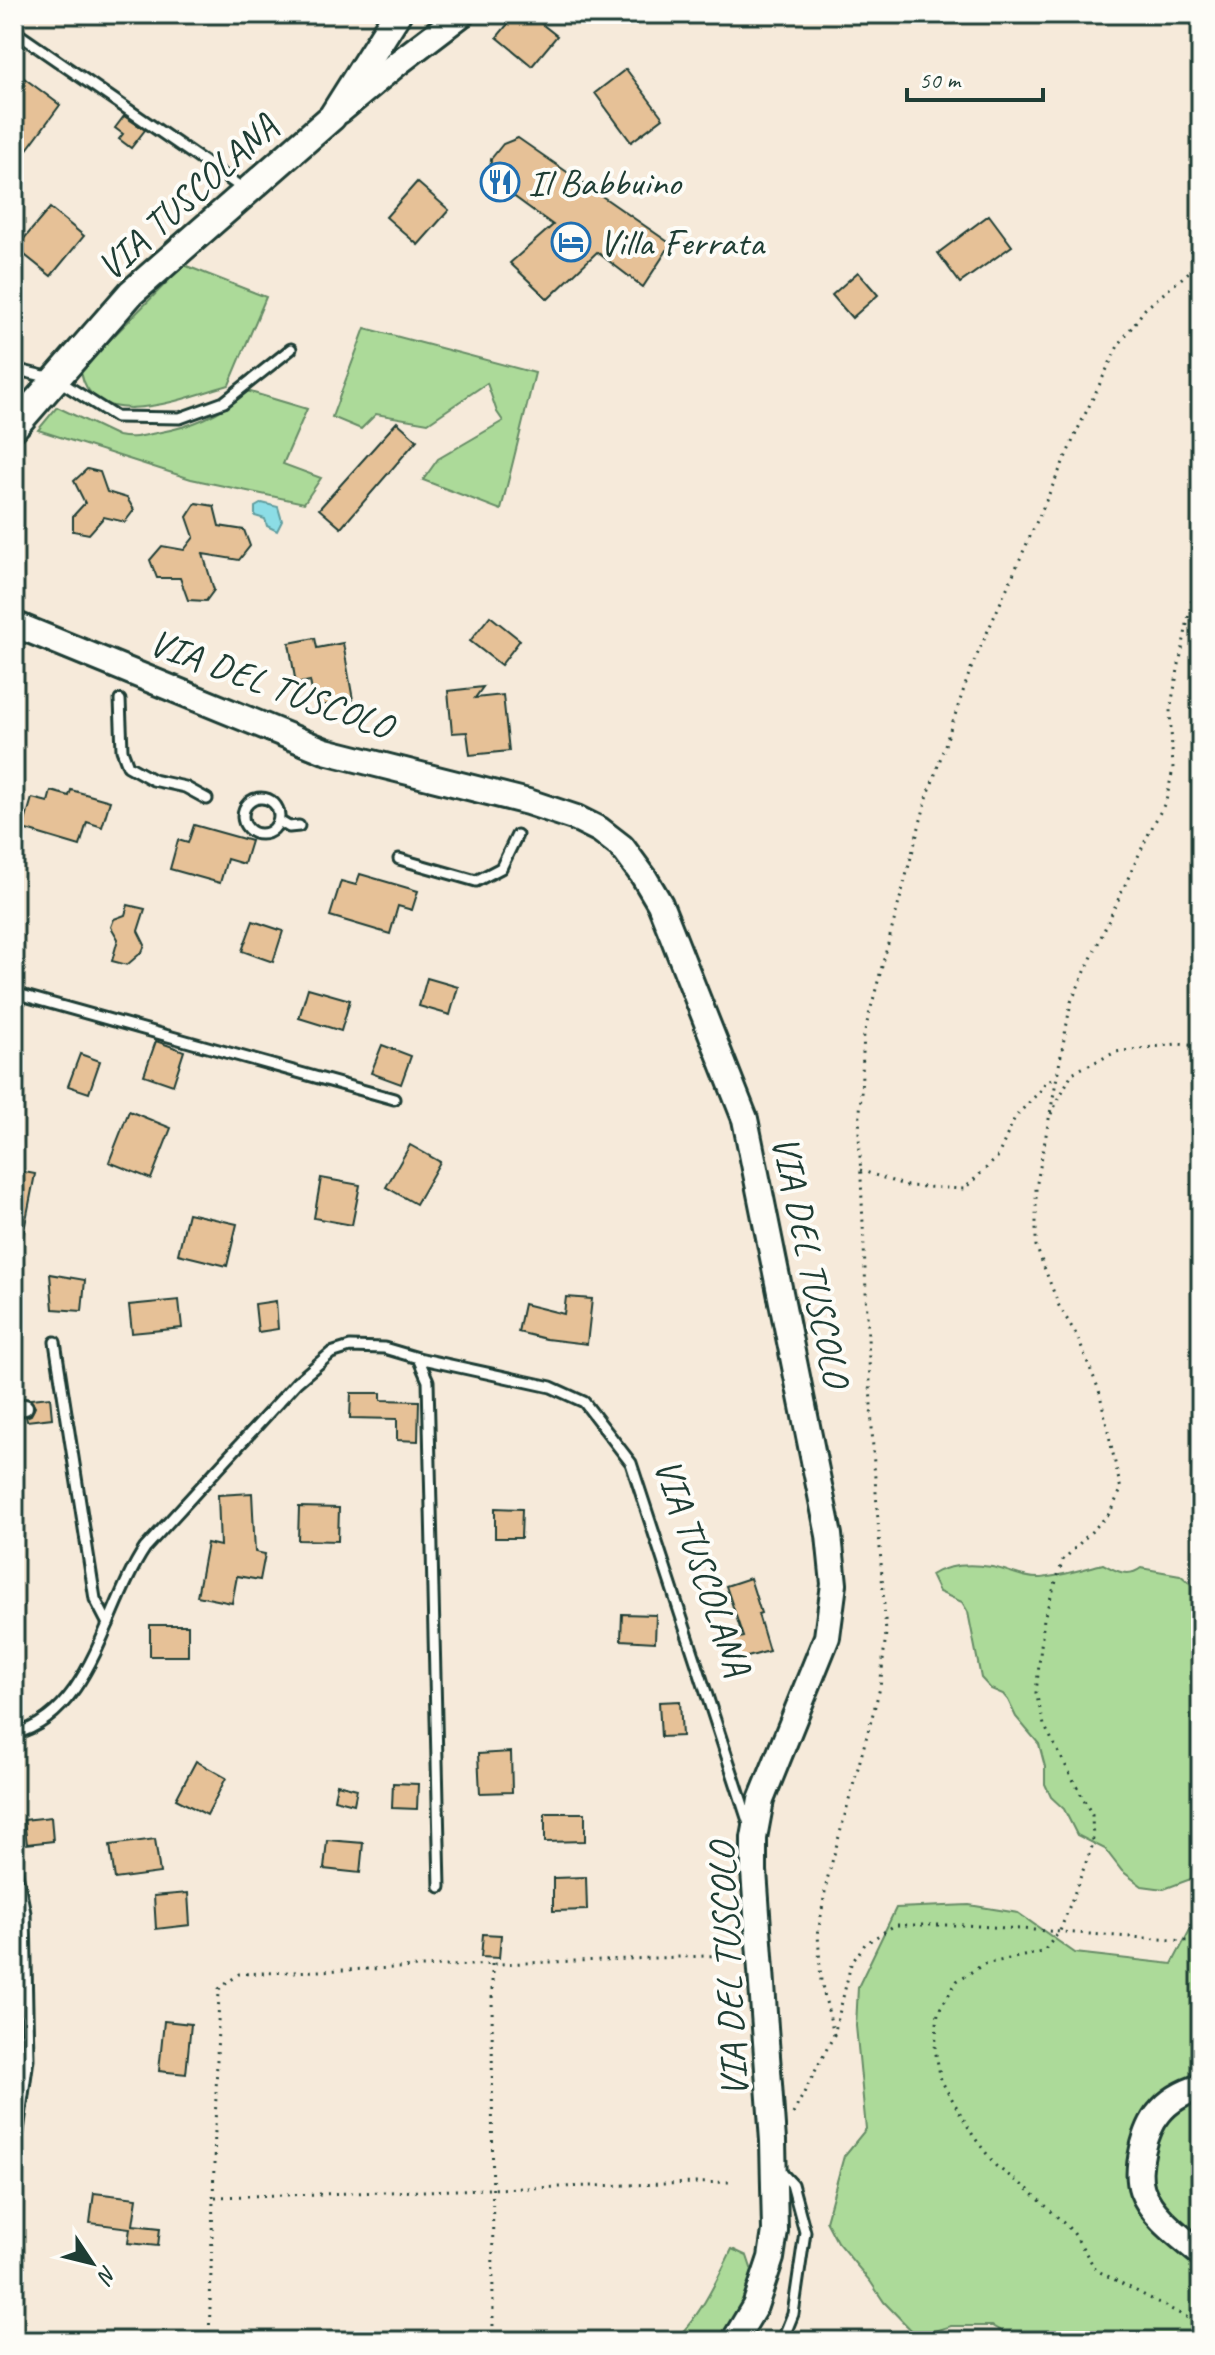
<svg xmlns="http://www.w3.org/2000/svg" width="1215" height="2355" font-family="Caveat,sans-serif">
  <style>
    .green { fill: #acda99; stroke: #668c66; stroke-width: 2 }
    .water { fill: #8cdde6; stroke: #609d9f; stroke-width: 2 }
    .building { fill: #e6c197; stroke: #1f3d34; stroke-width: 2 }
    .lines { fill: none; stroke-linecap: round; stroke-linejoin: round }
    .service-casing { stroke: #1f3d34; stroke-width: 15 }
    .pedestrian-casing { stroke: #1f3d34; stroke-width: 20 }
    .tertiary-casing { stroke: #1f3d34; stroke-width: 30 }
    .secondary-casing { stroke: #1f3d34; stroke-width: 32 }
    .path { stroke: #1f3d34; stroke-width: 3; stroke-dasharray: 2 6; stroke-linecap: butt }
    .service { stroke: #fdfcf7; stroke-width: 9 }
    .pedestrian { stroke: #fdfcf7; stroke-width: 14 }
    .tertiary { stroke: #fdfcf7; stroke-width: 24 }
    .secondary { stroke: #fdfcf7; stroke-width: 26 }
    .labels { text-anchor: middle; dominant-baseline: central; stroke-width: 8; stroke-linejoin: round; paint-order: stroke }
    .poi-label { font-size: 38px; fill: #1f3d34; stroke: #fdfcf7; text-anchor: start }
    .street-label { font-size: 38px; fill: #1f3d34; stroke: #fdfcf7 }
  </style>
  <rect width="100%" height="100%" fill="#f6eada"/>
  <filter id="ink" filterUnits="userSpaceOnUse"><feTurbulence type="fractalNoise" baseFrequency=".0125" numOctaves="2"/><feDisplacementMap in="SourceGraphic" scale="16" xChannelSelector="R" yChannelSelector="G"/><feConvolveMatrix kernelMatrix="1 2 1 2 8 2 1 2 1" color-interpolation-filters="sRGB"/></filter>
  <g filter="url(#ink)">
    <g class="green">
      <path d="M184,265L266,297L229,385C189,396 94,437 81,372L92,358Z"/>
      <polygon points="365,328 535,373 501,510 423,480 438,459 503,421 497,412 487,383 428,423 376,414 361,429 332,417"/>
      <path d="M247,391L307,409L283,464L321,478L304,503L191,479L38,430L57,407L118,436C132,439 143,436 156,433C191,427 220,415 247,391Z"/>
      <path d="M1103,1564C1116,1571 1128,1578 1141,1568L1180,1575L1198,1590L1201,1588V1887L1196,1877L1164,1889L1142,1886L1122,1871L1105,1849L1077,1835L1064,1809L1051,1797L1045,1784V1767L1039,1744L1016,1717L1008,1700L1003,1694L991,1689L981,1678L968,1612L962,1602L939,1592L931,1575C948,1564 972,1564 992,1567C1009,1570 1023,1579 1041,1578C1061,1576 1083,1569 1103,1564Z"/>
      <polygon points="969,1905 1018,1913 1075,1953 1172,1964 1201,1909 1201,2341 1018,2341 992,2326 951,2326 917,2336 884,2302 870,2281 837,2242 826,2221 844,2156 866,2129 856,2026 858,1987 896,1908"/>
      <path d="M732,2249L747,2256L755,2280L719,2341H672C698,2322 718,2278 732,2249Z"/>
    </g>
    <polygon class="water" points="262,503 278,507 282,521 277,531 267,526 265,519 255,516 255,507"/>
    <g class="building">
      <polygon points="516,14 529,14 557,36 532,66 497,37"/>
      <polygon points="626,69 663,118 631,142 595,93"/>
      <polygon points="20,75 60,105 14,167 14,84"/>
      <polygon points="124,116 145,130 131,148 119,139 123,134 115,128"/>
      <polygon points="518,138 671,244 643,287 597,252 548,299 510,263 553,225 490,179 491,159 503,144"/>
      <polygon points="417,182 449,210 418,245 386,217"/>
      <polygon points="50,208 84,236 51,276 16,248"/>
      <polygon points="989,215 1012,246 960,283 938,253"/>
      <polygon points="858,272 878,295 852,318 832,295"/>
      <polygon points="397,422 417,440 341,528 319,509"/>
      <polygon points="87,469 100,472 107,492 127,498 134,510 125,522 104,517 89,534 73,531 73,516 85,503 74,481"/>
      <polygon points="196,503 214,506 219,526 244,530 250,546 239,560 203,554 214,590 206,601 188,600 180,578 157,578 150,560 162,546 184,550 194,537 187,517"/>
      <polygon points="490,616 520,640 501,665 470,641"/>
      <polygon points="315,638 317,648 343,643 353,700 315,707 310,681 296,684 289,643"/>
      <polygon points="483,687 475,698 503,695 509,751 470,755 467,732 452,733 448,691"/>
      <polygon points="71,790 110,801 102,827 87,822 80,846 23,829 32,798 48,802 51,791 69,796"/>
      <polygon points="194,825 251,841 244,864 227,859 220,883 170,869 178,840 188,843"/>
      <polygon points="360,874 418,891 412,910 398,906 390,934 330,916 341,881 356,885"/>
      <polygon points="128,905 145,909 138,931 145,945 142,952 127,965 112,961 118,939 111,927 114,919 125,915"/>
      <polygon points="253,921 283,931 273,962 242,951"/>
      <polygon points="427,978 458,987 450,1015 419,1006"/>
      <polygon points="308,988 350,1000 341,1031 299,1018"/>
      <polygon points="156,1041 184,1051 173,1085 144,1075"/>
      <polygon points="382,1045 411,1056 401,1084 371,1073"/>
      <polygon points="80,1054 100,1061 89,1093 68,1086"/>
      <polygon points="129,1111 171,1128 151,1179 109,1162"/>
      <polygon points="410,1145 440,1162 416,1204 386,1187"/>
      <polygon points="14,1170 35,1174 21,1246 14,1245"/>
      <polygon points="321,1178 360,1185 352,1225 314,1218"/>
      <polygon points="188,1213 237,1224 227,1266 178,1254"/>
      <polygon points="50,1274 85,1280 82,1311 53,1309"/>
      <polygon points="566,1297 592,1299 587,1344 546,1339 518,1332 524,1304 564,1314"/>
      <polygon points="179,1300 182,1328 132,1333 129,1305"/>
      <polygon points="276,1301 278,1329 258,1332 255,1304"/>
      <polygon points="351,1393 381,1393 381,1400 419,1401 418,1441 397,1440 397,1419 350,1418"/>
      <polygon points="50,1397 52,1418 27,1421 26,1417 31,1415 35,1407 30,1399"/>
      <polygon points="252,1493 255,1552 265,1554 260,1580 237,1576 232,1603 197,1596 207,1543 220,1546 218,1495"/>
      <polygon points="299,1507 339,1508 338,1541 298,1540"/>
      <polygon points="495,1508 522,1509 521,1538 495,1538"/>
      <polygon points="750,1578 761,1613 758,1614 769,1651 733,1661 727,1641 743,1637 726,1586"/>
      <polygon points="622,1614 656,1615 655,1642 621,1640"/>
      <rect x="150" y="1625" width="38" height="31"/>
      <polygon points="680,1701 682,1736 661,1737 659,1702"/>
      <polygon points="511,1752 512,1792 480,1793 478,1754"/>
      <polygon points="196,1761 226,1778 207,1815 176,1799"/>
      <polygon points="393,1783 418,1784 417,1809 392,1808"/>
      <polygon points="337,1784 357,1789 354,1804 334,1799"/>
      <polygon points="545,1813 585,1813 585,1841 545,1842"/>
      <polygon points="51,1817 53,1841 27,1844 24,1820"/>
      <polygon points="155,1839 160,1873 115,1879 110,1845"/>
      <polygon points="327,1840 363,1843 360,1873 324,1869"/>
      <polygon points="586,1877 587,1910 553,1911 553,1878"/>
      <polygon points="188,1893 190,1925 156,1929 154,1896"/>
      <polygon points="483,1934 501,1935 499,1958 481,1957"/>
      <polygon points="164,2021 191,2024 186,2074 159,2071"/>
      <polygon points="94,2193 137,2198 133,2225 160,2228 158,2246 128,2243 130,2228 90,2223"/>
    </g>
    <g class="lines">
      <defs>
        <g id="service">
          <polyline points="14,31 245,190"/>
          <polyline points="14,369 56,379 116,417 180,418 224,402 291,349"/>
          <polyline points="120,700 122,750 128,766 153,780 185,787 207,799"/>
          <circle cx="261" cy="816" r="18"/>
          <polyline points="279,821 289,827 299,826"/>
          <polyline points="399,859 476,881 501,868 517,835"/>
          <polyline points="14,993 394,1099"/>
          <polyline points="55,1342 95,1599 108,1624"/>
          <polyline points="418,1358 551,1387 584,1402 631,1463 749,1824"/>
          <path d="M14,1734C92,1714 105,1607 145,1548L297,1382L331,1353L350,1347L384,1348L418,1358L428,1381L440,1887"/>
          <polyline points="14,1858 25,1913 28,2059 14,2160"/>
          <polyline points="779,2170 792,2184 805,2232 793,2314 782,2341"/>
        </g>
        <polyline id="pedestrian" points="14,1408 25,1407"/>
        <g id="tertiary">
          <polyline points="340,111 399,62 462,14"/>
          <polyline points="14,624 325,751 528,802 576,818 600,830 622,847 644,877 660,904 670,929 745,1119 829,1535 834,1584 827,1637 761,1800 754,1838 754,1871 773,2141 775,2231 771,2258 755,2306 734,2341"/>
          <path d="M1201,2087C1184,2092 1170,2099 1159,2113C1145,2129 1135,2170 1142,2190C1152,2217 1180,2236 1201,2254"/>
        </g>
        <polyline id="secondary" points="14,427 131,293 332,117 397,14"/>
      </defs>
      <use href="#service" class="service-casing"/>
      <use href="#pedestrian" class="pedestrian-casing"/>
      <use href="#tertiary" class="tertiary-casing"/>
      <use href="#secondary" class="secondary-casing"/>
      <g class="path">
        <polyline points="1201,529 1195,584 1170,710 1173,769 1166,801 1148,835 1071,1002 1036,1188 1036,1246 1059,1306 1076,1334 1099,1390 1121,1490 1109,1514 1063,1560 1044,1618 1036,1693 1044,1725 1092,1815 1093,1844 1060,1931 1043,1952 984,1964 957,1981 938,2012 935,2049 941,2080 974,2137 996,2166 1030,2191 1073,2232 1096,2270 1190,2319 1201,2317"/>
        <polyline points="1051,1114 1072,1073 1116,1052 1176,1044 1201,1046"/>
        <polyline points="860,1170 907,1186 964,1189 997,1158 1015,1117 1041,1090 1046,1081 1056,1078"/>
        <polyline points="492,1964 493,2341"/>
        <polyline points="834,2035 821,1981 818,1934 827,1880 880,1688 886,1633 873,1450 859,1133 864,1034 926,801 970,671 1078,429 1118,346 1145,309 1201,262"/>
        <polyline points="793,2114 834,2035 851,1964 865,1944 895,1925 964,1925 1201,1942"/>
        <polyline points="215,2197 731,2182"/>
        <polyline points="209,2341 219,1989 239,1974 732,1955"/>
      </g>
      <use href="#service" class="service"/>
      <use href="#pedestrian" class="pedestrian"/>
      <use href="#tertiary" class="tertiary"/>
      <use href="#secondary" class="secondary"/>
    </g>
  </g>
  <defs>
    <symbol id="restaurant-ring" viewBox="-11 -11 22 22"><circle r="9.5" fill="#fdfcf7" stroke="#1f6fb2" stroke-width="1.5"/><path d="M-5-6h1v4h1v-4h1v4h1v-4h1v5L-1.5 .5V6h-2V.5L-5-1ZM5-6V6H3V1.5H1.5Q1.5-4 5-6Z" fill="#1f6fb2"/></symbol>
    <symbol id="hotel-ring" viewBox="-11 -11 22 22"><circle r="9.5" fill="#fdfcf7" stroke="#1f6fb2" stroke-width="1.5"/><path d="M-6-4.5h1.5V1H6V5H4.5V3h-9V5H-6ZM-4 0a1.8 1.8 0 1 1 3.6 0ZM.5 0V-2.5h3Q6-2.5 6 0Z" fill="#1f6fb2"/></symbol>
  </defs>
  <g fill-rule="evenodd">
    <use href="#restaurant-ring" x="478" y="160" width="44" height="44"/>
    <use href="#hotel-ring" x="549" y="220" width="44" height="44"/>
  </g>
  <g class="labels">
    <g class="poi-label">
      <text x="528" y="182">Il Babbuino</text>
      <text x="599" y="242">Villa Ferrata</text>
    </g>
    <g class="street-label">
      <text transform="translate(187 197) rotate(-42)">VIA TUSCOLANA</text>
      <text transform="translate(271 684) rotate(20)">VIA DEL TUSCOLO</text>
      <text transform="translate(811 1261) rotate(78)">VIA DEL TUSCOLO</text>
      <text transform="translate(703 1567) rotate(71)">VIA TUSCOLANA</text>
      <text transform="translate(728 1970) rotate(-93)">VIA DEL TUSCOLO</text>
    </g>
  </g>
  <rect width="1215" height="2355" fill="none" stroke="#fdfcf7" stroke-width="48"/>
  <rect x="24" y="24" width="1167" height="2307" fill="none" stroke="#1f3d34" stroke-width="3" filter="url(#ink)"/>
  <g transform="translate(92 2263) rotate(125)" stroke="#fdfcf7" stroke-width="6" paint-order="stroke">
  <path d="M0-6L14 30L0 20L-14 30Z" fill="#1f3d34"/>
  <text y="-12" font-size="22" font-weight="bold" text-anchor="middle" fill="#1f3d34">N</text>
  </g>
  <path d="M907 88v12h136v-12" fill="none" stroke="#1f3d34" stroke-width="4"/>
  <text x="919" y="88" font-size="24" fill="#1f3d34" stroke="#fdfcf7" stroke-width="6" paint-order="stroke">50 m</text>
</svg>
